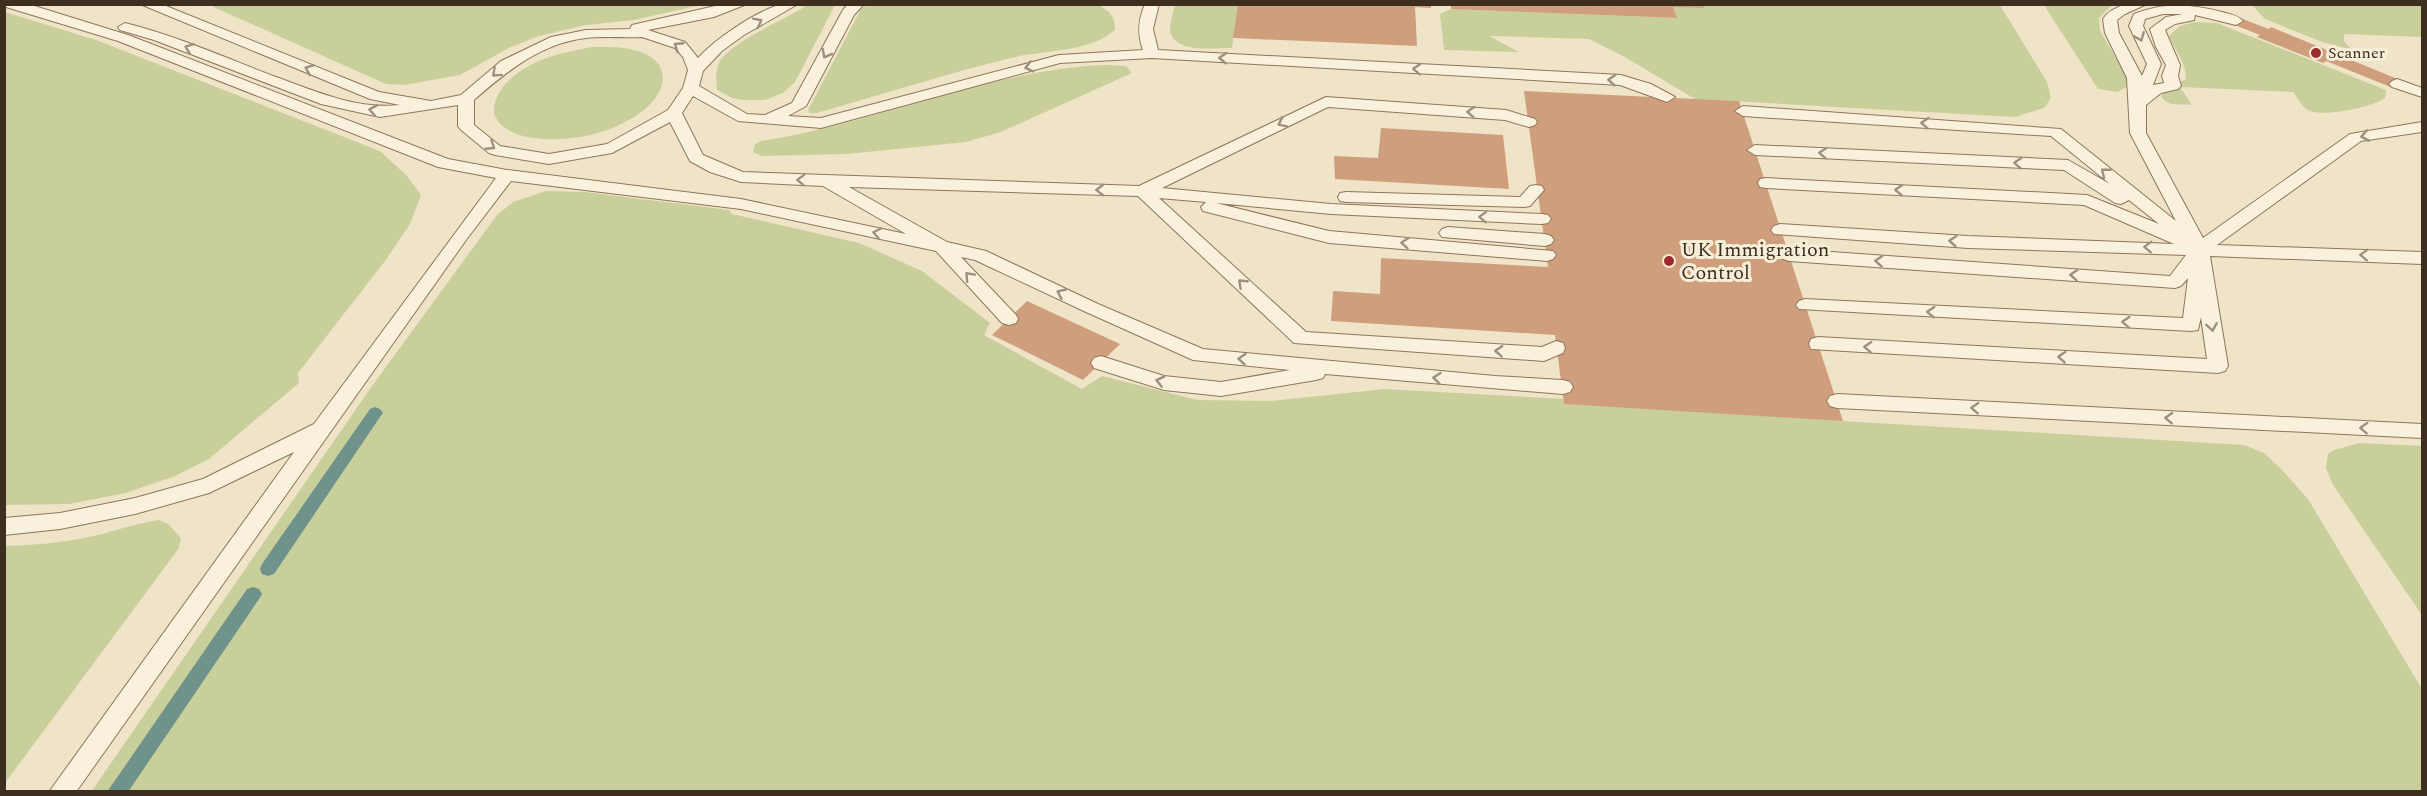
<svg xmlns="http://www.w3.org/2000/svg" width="2427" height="796" font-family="Spectral,serif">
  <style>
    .green { fill: #c9cf9b }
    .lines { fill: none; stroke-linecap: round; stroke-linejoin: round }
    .stream { fill: #6f938a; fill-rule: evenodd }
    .building { fill: #cf9f7d }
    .service-casing { stroke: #8d765c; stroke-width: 2 }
    .service { fill: #faf1dc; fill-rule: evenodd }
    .oneway { stroke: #9c907e }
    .poi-dot { fill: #9e2a2b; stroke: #f7eed8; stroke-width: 2 }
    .labels { text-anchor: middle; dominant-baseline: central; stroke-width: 6; stroke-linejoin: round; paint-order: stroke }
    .far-poi-label { font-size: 16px; fill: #3d2e20; stroke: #f7eed8; text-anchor: start }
    .poi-label { font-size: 20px; fill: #3d2e20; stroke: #f7eed8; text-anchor: start }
  </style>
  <rect width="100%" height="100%" fill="#f0e4c8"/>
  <g class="green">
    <polygon points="1703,4 2000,5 2047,82 2051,98 2044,108 2015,117 1695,99 1625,57 1589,39 1489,36 1519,52 1444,50 1440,14 1451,9 1676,18 1673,7 1703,8"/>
    <polygon points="209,5 209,4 701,5 634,20 586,25 539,36 509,48 460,75 404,85 386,84"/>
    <path d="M807,5H835L795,82L783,93L765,100H743L732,98L717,90C716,80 715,67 722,58C743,35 782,22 807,5Z"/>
    <path d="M867,5H1098C1110,11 1115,16 1115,30C1089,52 1048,50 1015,57C949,73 883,94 817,113H810L808,110L861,9Z"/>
    <path d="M1175,5H1238L1232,48C1215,48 1170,54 1170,28C1171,20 1173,12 1175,5Z"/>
    <polygon points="2044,5 2112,5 2099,18 2100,31 2129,80 2126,87 2118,92 2098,89"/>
    <polygon points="2252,5 2422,5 2422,37 2344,34 2344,41 2352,50 2322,42 2265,19"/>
    <polygon points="5,12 96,40 380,151 407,176 421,195 410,224 385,261 298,373 299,383 209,459 175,476 126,493 69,504 5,505"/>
    <path d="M2194,22L2217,23L2386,90L2385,98C2374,107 2319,118 2308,110C2302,107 2297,97 2293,92L2180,87L2192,105C2181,104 2167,107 2161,96L2166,89L2186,79C2186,62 2175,51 2169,36L2180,26Z"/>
    <path d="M592,47C608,47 623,46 638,51C679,64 663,101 634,117C604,136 568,142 534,138C521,137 501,130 495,116C492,109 495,101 498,95C516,62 559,53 592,47Z"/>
    <path d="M1105,65L1126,66L1132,73L1001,132L966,142L847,154L762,156L753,152L755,144L761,141C878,123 987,70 1105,65Z"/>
    <polygon points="546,191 585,192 729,210 732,214 859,243 922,271 990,323 984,335 1082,389 1102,376 1197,400 1271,401 1385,389 1565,399 1843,421 2244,445 2264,453 2281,469 2308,499 2422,689 2422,792 91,792 372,386 497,215 513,202"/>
    <polygon points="2360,443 2422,446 2422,615 2333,485 2326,468 2328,454 2334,450"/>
    <path d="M159,520L168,524L181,538L179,548L5,783V546C33,545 61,543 89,537C113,532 135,523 159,520Z"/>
  </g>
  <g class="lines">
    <g class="stream">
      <polygon points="375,407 380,409 383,413 380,417 274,574 268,576 262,574 260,569 262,564 370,409"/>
      <polygon points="253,587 259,589 262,594 259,599 128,792 107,792 247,589"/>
    </g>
  </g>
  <g class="building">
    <polygon points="1238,4 1431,4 1431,8 1415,7 1417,46 1233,38"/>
    <polygon points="1451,4 1703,4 1704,8 1673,7 1677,18 1451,9"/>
    <polygon points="2240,18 2269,29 2271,27 2400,80 2393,88 2326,61 2323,63 2257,37 2260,35 2232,24"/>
    <polygon points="1524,91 1739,101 1843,421 1564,404 1555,335 1331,321 1333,291 1380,294 1381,258 1548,267"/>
    <polygon points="1381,128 1503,135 1509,189 1335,179 1334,156 1378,158"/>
    <polygon points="1027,301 1120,344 1083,380 992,335"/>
  </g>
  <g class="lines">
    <defs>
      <g id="service">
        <path d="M4,4H28L128,35L448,159L507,170L741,199L906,234L823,186L741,182L710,172L690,161L670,122L612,153L549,164L495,155L489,153L460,129L458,126V105L380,117L321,104L154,40L120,30L118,27L125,23C177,36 226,58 276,77C315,91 357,110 400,105L370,99L140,4H161L379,92L431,101L461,95L501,61L551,37L586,30L630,29L632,25L724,4H747L714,17L648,30L685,42L698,58C715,39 755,12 779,5C784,3 792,4 798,4L744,35L722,51L703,71L699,86L747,114L765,115L792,103L843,10L848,4H864L854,15L806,106L788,116L821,118L1059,55L1143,50C1137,34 1138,20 1145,4H1159L1153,29L1158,50L1621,75L1651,84L1675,97L1667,102L1620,85L1152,58L1060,63L821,128L738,121L693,96L682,113L703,155L743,172L1139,186L1326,97L1506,110L1535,119L1537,122L1535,125L1529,127L1505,120L1328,107L1162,188L1331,204L1542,214L1548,215L1551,219L1548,223L1542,224L1331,214L1216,203L1329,231L1553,251L1556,255L1553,259L1547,261L1329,243L1203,211L1201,207L1206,202L1159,198L1306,332L1542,347L1556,341L1563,343L1565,348L1563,353L1544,361L1294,343L1138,196L849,187L947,242L986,251L1098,304L1203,349L1495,376L1563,380L1570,382L1573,387L1570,392L1563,394L1325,374L1323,378L1316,380L1221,396L1164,390L1094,368L1091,363L1094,358L1101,356L1164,376L1221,382L1290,370L1193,360L1086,312L975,260L961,257L1016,315L1018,319L1016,323L1009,325L1002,323L936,251L741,209L511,181L466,240L76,792H49L294,452L209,493L135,514L60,529L4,535V518L60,513L135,498L203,479L314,424L496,178L438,167L118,41L6,7ZM642,37L675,48L683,57L688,70L683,88L668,110L607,144L549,154L500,146L474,125V100C506,72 541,43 586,38C604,36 624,38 642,37Z"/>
        <path d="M2125,4H2147L2125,14L2117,20L2119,33L2142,76L2147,64L2129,26L2134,14C2164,2 2191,4 2222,12C2229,14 2238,15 2243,21L2236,25L2195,15L2194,20L2175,24L2165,30L2180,65L2178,76L2181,86L2178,89L2161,93L2146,105V133L2203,238L2350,134L2422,122V132L2361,141L2217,245L2422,252V264L2210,256L2228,366L2225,371L2218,373L1811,349L1809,344L1811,339L1818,337L2207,359L2201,317L2198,330L2191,331L1799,309L1796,305L1799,301L1805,299L2183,318L2188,278L2181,286L2175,288L1789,261L1783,259L1780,255L1783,251L1789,249L2170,276L2186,255L1968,248L1774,234L1771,230L1774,226L1780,224L1968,236L2174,244L2084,205L1766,188L1760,187L1758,183L1760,179L1766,178L2087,195L2159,224L2129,200L2121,204L2115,203L2064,170L1755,155L1747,150L1755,145L2068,160L2110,184L2051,136L1743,116L1735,111L1743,106L2061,129L2176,221L2130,133L2127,78L2105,33L2103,19C2108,11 2116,8 2125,4ZM2163,14H2183L2166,17L2150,29L2156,47L2166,65L2162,76L2164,83L2153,85L2161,64L2143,26L2145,19Z"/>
        <polygon points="2397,79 2422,88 2422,97 2392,87 2389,84 2392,81"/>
        <polygon points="1536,185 1542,186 1544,190 1530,206 1524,207 1346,202 1340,201 1338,197 1340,193 1346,192 1520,197 1530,186"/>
        <polygon points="1448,227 1545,234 1551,236 1554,240 1551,244 1545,246 1442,237 1439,233 1442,229"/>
        <polygon points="1837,394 2422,424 2422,438 1837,408 1830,406 1827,401 1830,396"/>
      </g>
    </defs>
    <use href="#service" class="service-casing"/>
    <use href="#service" class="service"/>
  </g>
  <defs><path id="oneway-chevron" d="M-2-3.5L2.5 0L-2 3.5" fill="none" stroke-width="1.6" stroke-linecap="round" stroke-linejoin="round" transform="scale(1.5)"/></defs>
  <g class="oneway">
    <use href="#oneway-chevron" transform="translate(758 22) rotate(-27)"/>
    <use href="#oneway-chevron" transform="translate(2140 37) rotate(68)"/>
    <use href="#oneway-chevron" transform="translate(678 46) rotate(-147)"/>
    <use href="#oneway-chevron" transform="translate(189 48) rotate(-159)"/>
    <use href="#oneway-chevron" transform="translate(826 54) rotate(118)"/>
    <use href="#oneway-chevron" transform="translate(1223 58) rotate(-176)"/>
    <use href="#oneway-chevron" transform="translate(1029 67) rotate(165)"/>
    <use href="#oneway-chevron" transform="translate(309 69) rotate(-158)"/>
    <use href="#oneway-chevron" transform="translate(1417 69) rotate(-177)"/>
    <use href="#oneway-chevron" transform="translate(496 73) rotate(138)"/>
    <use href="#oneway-chevron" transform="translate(1612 80) rotate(-176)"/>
    <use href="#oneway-chevron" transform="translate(373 110) rotate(-170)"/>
    <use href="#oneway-chevron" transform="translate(1471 112) rotate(-176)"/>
    <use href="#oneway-chevron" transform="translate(1282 123) rotate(154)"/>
    <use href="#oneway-chevron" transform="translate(1925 123) rotate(-176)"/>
    <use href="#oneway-chevron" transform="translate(2365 136) rotate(170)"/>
    <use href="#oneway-chevron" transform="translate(491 146) rotate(33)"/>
    <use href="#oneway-chevron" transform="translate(1823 153) rotate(-177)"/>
    <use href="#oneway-chevron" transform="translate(2018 163) rotate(-177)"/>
    <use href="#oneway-chevron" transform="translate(2105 172) rotate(-141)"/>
    <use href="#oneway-chevron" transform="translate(801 180) rotate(-178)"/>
    <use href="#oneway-chevron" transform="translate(1100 190) rotate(-179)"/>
    <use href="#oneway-chevron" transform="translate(1899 190) rotate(-177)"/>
    <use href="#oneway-chevron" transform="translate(1483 217) rotate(-178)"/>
    <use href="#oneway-chevron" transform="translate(877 233) rotate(-168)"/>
    <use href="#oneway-chevron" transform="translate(1953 241) rotate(-176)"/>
    <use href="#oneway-chevron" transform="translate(1405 243) rotate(-175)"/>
    <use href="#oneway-chevron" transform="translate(2148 247) rotate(-178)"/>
    <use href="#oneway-chevron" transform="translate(2364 255) rotate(-178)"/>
    <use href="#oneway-chevron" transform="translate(1879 261) rotate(-176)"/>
    <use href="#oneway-chevron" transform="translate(2074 275) rotate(-176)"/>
    <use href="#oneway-chevron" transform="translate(969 276) rotate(-133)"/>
    <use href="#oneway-chevron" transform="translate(1242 283) rotate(-137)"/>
    <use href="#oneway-chevron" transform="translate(1061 293) rotate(-155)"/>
    <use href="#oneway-chevron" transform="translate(1931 312) rotate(-177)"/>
    <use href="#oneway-chevron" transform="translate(2126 322) rotate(-177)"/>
    <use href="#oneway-chevron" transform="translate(2212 327) rotate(81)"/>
    <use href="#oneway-chevron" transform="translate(1868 347) rotate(-177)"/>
    <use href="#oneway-chevron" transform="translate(1499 351) rotate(-176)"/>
    <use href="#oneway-chevron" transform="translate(2062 357) rotate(-177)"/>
    <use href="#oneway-chevron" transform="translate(1242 359) rotate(-175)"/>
    <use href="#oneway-chevron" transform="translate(1437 378) rotate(-174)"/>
    <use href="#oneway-chevron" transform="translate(1160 381) rotate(-166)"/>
    <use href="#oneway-chevron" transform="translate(1975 408) rotate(-177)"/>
    <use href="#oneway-chevron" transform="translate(2169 418) rotate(-177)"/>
    <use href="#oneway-chevron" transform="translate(2364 428) rotate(-177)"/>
  </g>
  <g class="poi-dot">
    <circle cx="2316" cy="53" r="6"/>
    <circle cx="1669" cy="261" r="6"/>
  </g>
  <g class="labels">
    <g class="far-poi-label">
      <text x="2328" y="53">Scanner</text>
    </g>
    <g class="poi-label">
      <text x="1681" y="250">UK Immigration<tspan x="1681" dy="23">Control</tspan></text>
    </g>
  </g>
  <rect width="2427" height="796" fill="none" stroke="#3d2e20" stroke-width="12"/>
</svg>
